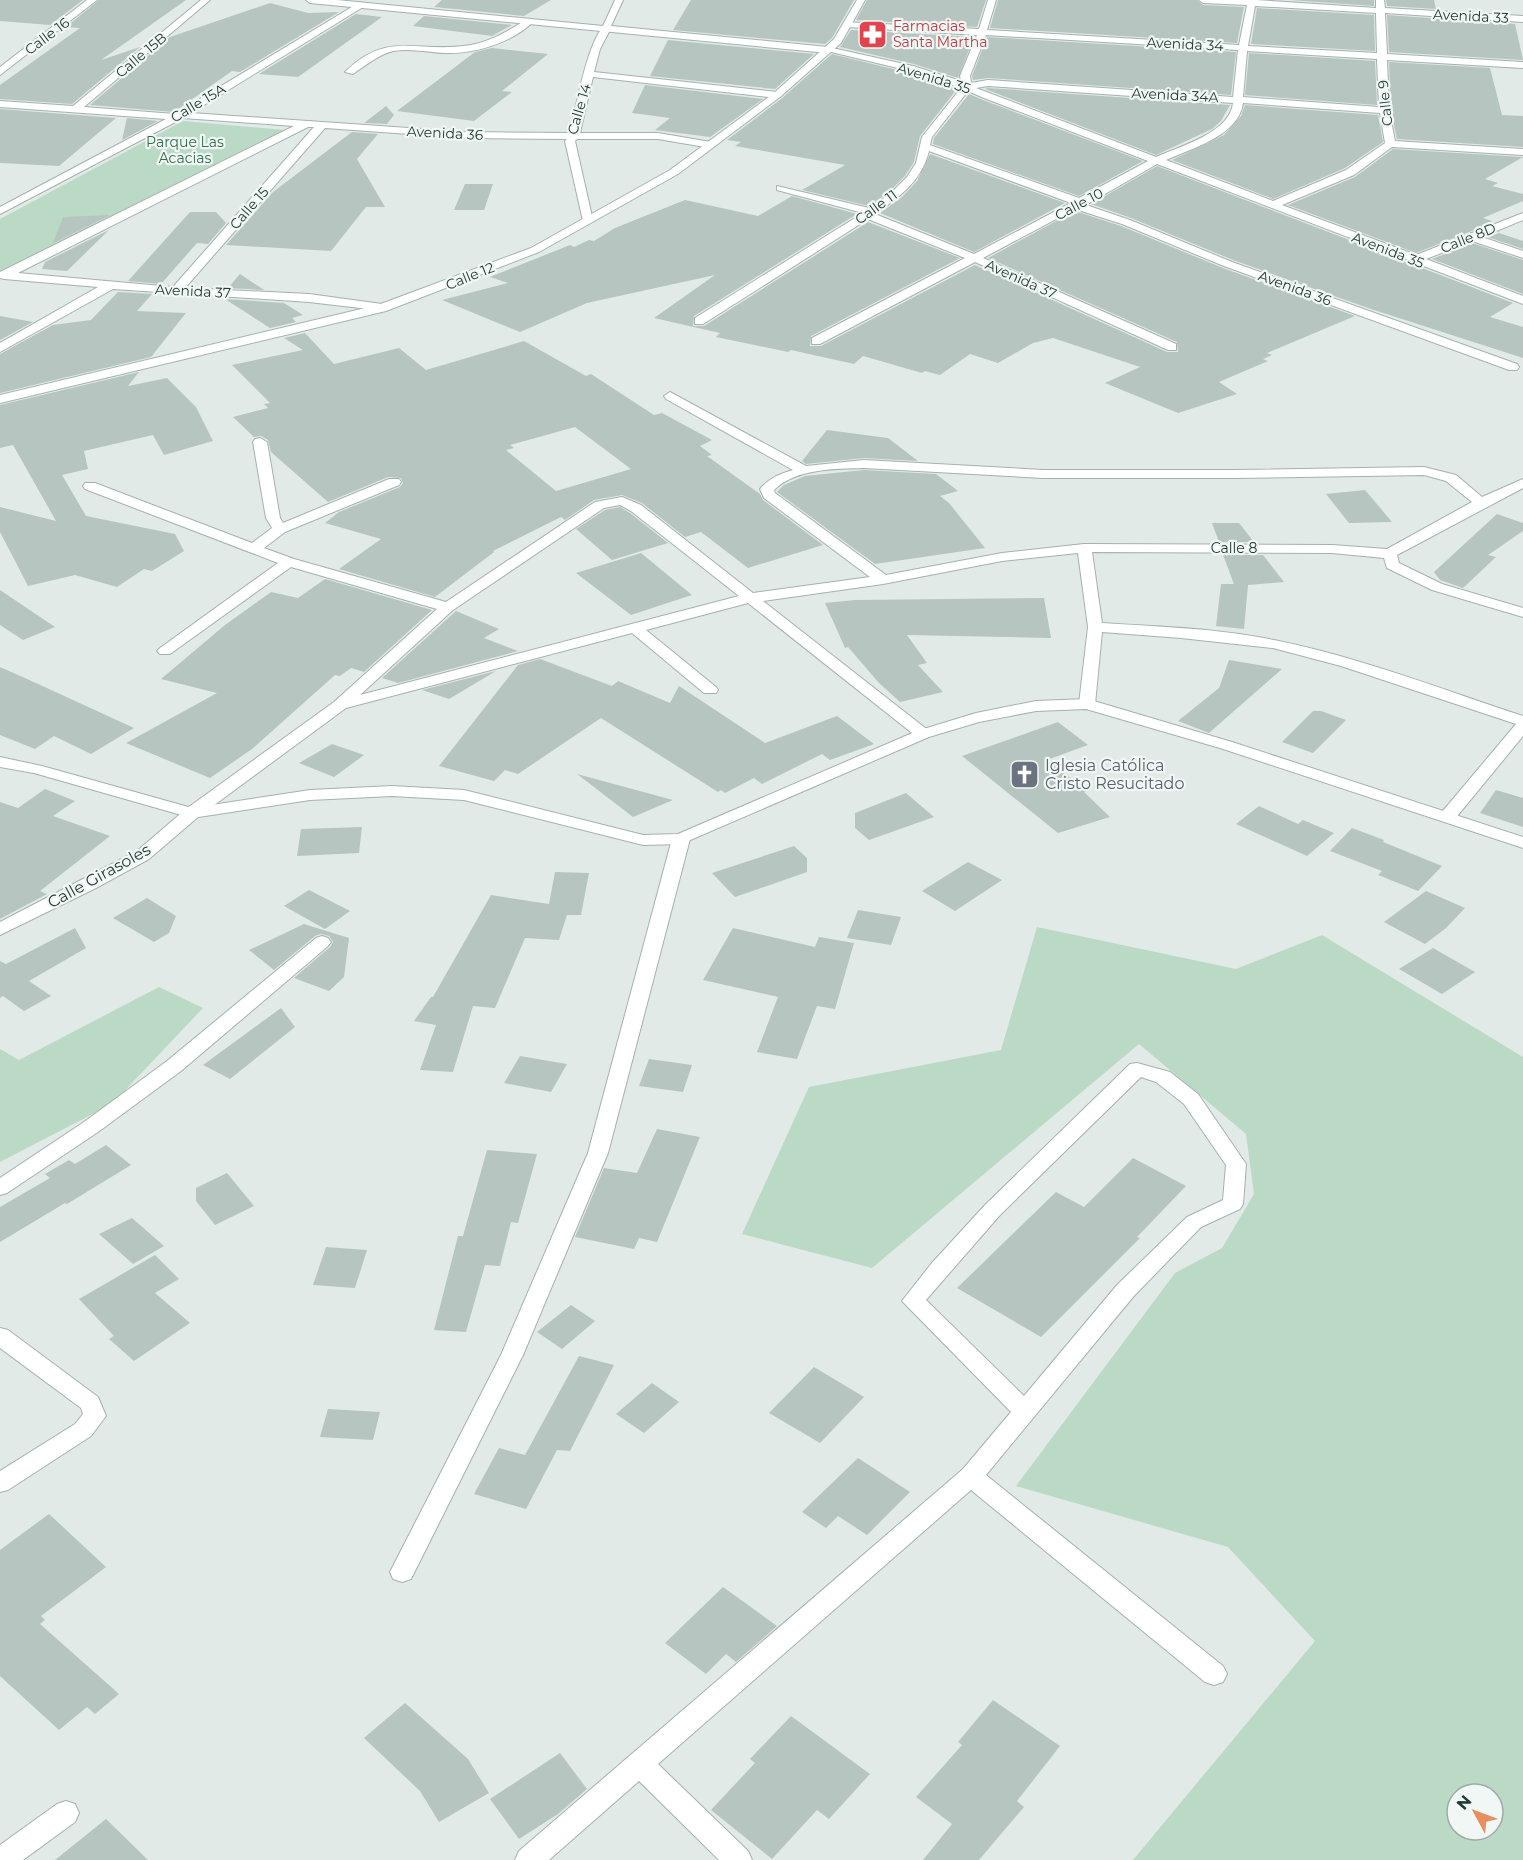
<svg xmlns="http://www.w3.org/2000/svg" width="1523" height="1860" font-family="Montserrat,sans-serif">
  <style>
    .green { fill: #bbdac6; fill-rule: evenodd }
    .building { fill: #b6c5c0; fill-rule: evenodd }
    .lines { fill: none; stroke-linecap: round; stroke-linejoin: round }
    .service-casing { stroke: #a4b2ae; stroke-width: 2 }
    .minor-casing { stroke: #a4b2ae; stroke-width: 2 }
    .tertiary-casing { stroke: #a4b2ae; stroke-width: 2 }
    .secondary-casing { stroke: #a1b5b0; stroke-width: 2 }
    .service { fill: #fff; fill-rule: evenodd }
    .minor { fill: #fff; fill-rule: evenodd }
    .tertiary { fill: #fff; fill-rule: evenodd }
    .secondary { fill: #fff; fill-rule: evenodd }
    .labels { text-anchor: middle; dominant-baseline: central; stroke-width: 4.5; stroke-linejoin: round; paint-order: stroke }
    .far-street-label { font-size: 14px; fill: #233a36; stroke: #f1f7f5 }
    .far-health-label { font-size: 14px; fill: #be3a42; stroke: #f1f7f5; text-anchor: start }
    .far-park-label { font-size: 14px; fill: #306e4d; stroke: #f1f7f5 }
    .worship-label { font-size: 16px; fill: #5b616d; stroke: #f1f7f5; text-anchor: start }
    .street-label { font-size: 16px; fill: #233a36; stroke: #f1f7f5 }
  </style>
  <rect width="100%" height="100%" fill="#e1eae7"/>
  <g class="green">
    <polygon points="183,121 286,130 0,273 0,219"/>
    <path d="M1037,927L1236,969L1322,935L1523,1057V1860H1133L1315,1641L1228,1547L1016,1486L1175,1273L1222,1248L1254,1194L1246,1134L1139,1044L872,1268L742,1234L809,1087L1001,1050ZM1457,1794H1493V1830H1457Z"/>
    <polygon points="159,987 203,1008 112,1104 0,1162 0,1049 19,1060"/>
  </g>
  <g class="building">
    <polygon points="0,0 83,0 50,25 0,21"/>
    <polygon points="99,0 186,0 101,60 140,47 72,104 0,99 0,85 80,28 66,27"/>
    <polygon points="442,0 551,0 524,16 434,7"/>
    <polygon points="691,0 854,0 832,38 825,44 673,30"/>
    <polygon points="867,0 986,0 977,27 856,20"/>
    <polygon points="998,0 1197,0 1203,5 1244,7 1237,43 990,28"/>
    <polygon points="1290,0 1374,0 1374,6"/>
    <polygon points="1386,0 1434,0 1436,9 1387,6"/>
    <polygon points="270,3 308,13 339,12 240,72 232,71 174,112 90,105 170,37"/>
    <polygon points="1257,8 1374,15 1375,51 1251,44"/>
    <polygon points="356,14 382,17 298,77 259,74"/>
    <polygon points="1387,15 1515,24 1523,60 1389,52"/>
    <polygon points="424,16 512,25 492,36 413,26"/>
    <polygon points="851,30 974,37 958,78 914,64 840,47"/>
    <polygon points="987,37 1236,52 1231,95 988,78 973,80 972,76"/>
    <polygon points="668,40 814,54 775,89 650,76"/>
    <polygon points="492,48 548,54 502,91 512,92 474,121 397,111 475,52"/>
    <polygon points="1249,53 1375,61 1377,105 1245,95"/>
    <polygon points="832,54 905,72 957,89 920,136 914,162 905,176 889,192 869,206 802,190 845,165 735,146 741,142 727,140 781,99"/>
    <polygon points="1389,62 1490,68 1502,115 1523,116 1523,147 1397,139 1391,110"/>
    <polygon points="645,85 763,99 710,137 655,130 670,118 632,113"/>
    <polygon points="985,89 988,88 1230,105 1221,121 1212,129 1156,155"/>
    <polygon points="969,94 983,100 1143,161 1079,196 933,144 934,138"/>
    <polygon points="1245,105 1378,115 1383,142 1345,168 1273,199 1172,160 1224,135 1241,116"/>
    <polygon points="386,106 394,115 387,124 364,123"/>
    <polygon points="0,109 116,118 59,166 0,163"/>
    <polygon points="127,118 158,121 122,140"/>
    <polygon points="352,132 378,134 357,159 385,207 366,207 331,251 226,245 273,192"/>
    <polygon points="1393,149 1523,157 1485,179 1498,183 1492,186 1523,194 1523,201 1483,218 1492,221 1482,227 1416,253 1288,205 1355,177"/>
    <polygon points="930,154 1065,203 974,252 880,213 902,197 917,181"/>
    <polygon points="1157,166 1513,303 1490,317 1523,327 1523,358 1371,309 1233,260 1131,218 1091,204"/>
    <polygon points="465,184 493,184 484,210 454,210"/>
    <polygon points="792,196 857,214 694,316 693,326 704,326 868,222 960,258 811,336 810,346 821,346 975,265 1167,352 1178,352 1177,342 988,258 1075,211 1121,226 1223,268 1355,316 1267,353 1272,355 1263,359 1268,361 1219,382 1237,394 1178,413 1105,383 1140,367 1053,338 1033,343 998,363 970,354 940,375 925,371 922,373 863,356 854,364 791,350 788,352 716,337 720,333 654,318 715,275 587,303 520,332 442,300 508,283 490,277 570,245 574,247 589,240 594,241 615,228 685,200 758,216"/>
    <polygon points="190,212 216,212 226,223 208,244 197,243 161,284 128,281"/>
    <polygon points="110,215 53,243 63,217"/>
    <polygon points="109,230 67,271 42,269 45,262"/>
    <polygon points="1499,233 1523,241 1523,249 1488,237"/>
    <polygon points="1472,243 1523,260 1523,294 1432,259"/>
    <polygon points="240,274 264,290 228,288"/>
    <polygon points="118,292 152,294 137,311 186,313 151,357 0,393 0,354 53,325 91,320"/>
    <polygon points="225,299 284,303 303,315 292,318 296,322 270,328"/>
    <polygon points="0,316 33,322 0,340"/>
    <path d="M305,333L334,364L399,348L426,370L524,341L586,376L591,374L654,415L662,413L712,440L700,446L712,455L707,456L760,494L763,500L823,545L748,568L701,532L685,537L642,503L622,495L594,500L565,520L561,517L493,551L494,552L435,597L339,569L381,539L325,523L339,512L400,487L403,483L401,478L388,477L328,502L271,452L268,440L261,436L254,437L233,417L268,408L264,404L270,403L232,365L303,350L284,338ZM575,427L631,469L556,491L506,450L514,448L510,445Z"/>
    <polygon points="139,372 128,386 167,378 196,407 213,441 164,455 153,435 84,451 88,469 62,475 86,516 175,534 184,551 152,571 144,569 117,587 75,575 28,586 0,532 0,507 56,521 13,445 0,448 0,405"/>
    <polygon points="827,430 888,438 918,461 864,458 806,464 802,461"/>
    <polygon points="864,470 936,474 958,491 940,496 949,503 985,548 875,564 777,492 784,485 805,476"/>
    <polygon points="1365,490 1392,522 1349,523 1326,494"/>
    <polygon points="620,507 630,513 668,543 612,560 576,529 605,510"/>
    <polygon points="1497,514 1523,523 1523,531 1488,555 1496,557 1463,588 1440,580 1434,572"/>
    <polygon points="1212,523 1239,523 1254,542 1219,542"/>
    <polygon points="641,553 692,595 631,615 576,573"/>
    <polygon points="1223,555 1263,555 1284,582 1248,585 1244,629 1216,626 1221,584 1234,584"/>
    <polygon points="325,579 432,610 364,672 351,668 340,676 335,675 252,749 210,778 126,743 217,693 161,679 225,625 271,592 298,598"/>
    <polygon points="0,590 55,627 23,640 0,625"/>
    <polygon points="1044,598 1051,638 907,635 927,663 918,665 943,692 900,702 879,683 848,647 845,648 825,603 855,600"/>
    <polygon points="456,611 499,629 484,638 518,651 398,683 382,678"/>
    <polygon points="540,659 612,686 618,681 670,703 679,686 765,743 837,716 874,744 830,760 822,754 762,784 754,778 725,793 721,790 718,792 601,718 518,774 505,770 494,781 439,766 518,665"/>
    <polygon points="1229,660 1282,669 1209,733 1178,721 1219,688"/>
    <polygon points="0,667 36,683 134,728 91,754 54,736 35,749 0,735"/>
    <polygon points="496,671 449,699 422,690"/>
    <polygon points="1313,711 1321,711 1346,720 1313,753 1282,742"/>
    <polygon points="1058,722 1088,745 1047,760 1087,791 1084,792 1110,817 1058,833 962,756"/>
    <polygon points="332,744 364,755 334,777 299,763"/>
    <polygon points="577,774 673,800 633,817"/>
    <polygon points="45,789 75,801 53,816 110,836 40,891 47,894 0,919 0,802 18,808"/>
    <polygon points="1496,790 1523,798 1523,827 1480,813"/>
    <polygon points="906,793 934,817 869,840 855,828 855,813"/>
    <polygon points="1259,806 1298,824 1303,820 1334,833 1307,856 1236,824"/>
    <polygon points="362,827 359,853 297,856 301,829"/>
    <polygon points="1352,828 1384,840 1383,842 1442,866 1418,891 1378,875 1382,871 1330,851"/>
    <polygon points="794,846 807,858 807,872 735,897 712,873"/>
    <polygon points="968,862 1002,880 955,911 922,891"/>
    <polygon points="555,872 589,873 581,915 567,915 559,940 525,938 495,1008 473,1006 453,1072 420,1070 436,1025 414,1021 431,997 433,997 491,895 549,904"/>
    <polygon points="309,890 350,911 325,929 284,906"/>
    <polygon points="1426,891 1465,908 1446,928 1425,944 1384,922"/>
    <polygon points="147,898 176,916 169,933 154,942 113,918"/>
    <polygon points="858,910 901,917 891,945 847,938"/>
    <polygon points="304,924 349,938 344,977 329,991 294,978 330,947 333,942 329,936 321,934 315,936 274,970 249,950"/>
    <polygon points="75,928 86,948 29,981 51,996 24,1011 3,996 0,998 0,961 6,964"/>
    <polygon points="733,928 815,947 819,937 854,943 835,1009 817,1006 797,1059 757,1052 778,997 703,980"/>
    <polygon points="1433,948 1475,972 1442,994 1399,969"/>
    <polygon points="281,1008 295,1027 230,1079 203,1065"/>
    <polygon points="520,1056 567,1064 551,1092 504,1083"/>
    <polygon points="649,1059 692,1065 683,1092 639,1086"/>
    <polygon points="657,1129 700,1137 657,1242 639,1238 634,1249 575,1237 604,1168 637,1173"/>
    <polygon points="106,1145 131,1165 67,1204 65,1203 0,1242 0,1207 50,1178 45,1174 69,1160 75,1164"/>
    <polygon points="487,1150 537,1154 518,1223 511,1222 500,1266 485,1265 466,1332 434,1330 458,1236 463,1236"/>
    <polygon points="1133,1158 1186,1186 1137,1237 1140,1238 1041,1337 957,1288 1056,1192 1084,1207"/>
    <polygon points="227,1173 254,1206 215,1225 196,1201 196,1188"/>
    <polygon points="132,1218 164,1246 133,1264 99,1234"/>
    <polygon points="326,1247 367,1250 355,1288 313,1285"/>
    <polygon points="155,1255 179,1279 155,1293 190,1323 134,1361 109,1339 114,1336 79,1299"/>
    <polygon points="571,1305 595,1321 562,1349 537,1332"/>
    <polygon points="579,1356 614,1365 570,1451 557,1450 526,1509 474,1494 499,1448 525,1455"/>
    <polygon points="814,1367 864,1397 820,1443 769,1413"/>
    <polygon points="652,1383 679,1402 644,1433 616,1414"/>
    <polygon points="328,1409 380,1412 373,1440 320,1437"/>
    <polygon points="858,1458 910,1492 867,1535 838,1516 826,1528 802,1512"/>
    <polygon points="49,1514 106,1567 41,1616 45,1620 40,1624 119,1694 95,1714 87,1707 59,1730 0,1676 0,1550"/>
    <polygon points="723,1587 777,1626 736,1662 726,1654 706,1674 665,1643"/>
    <polygon points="993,1700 1060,1746 1017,1801 1024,1807 979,1860 923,1860 952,1824 916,1797 962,1745 958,1742"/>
    <polygon points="405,1703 468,1759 489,1793 439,1822 420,1791 364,1738"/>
    <polygon points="791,1716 870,1774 829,1819 817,1810 772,1859 711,1810 755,1763 750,1759"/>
    <polygon points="560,1753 587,1789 558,1814 519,1839 490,1799"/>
    <polygon points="106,1819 148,1860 55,1860"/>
  </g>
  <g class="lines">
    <defs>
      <path id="service" d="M527,19L534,21C512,43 475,54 444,53C428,52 410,48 393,51C378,55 366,65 353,74L345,72C387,31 415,52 463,46C487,44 507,32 527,19Z"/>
      <g id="minor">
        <polygon points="87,0 97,0 0,75 0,67"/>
        <path d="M201,0H210L84,107L175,114L360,2L364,5L363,7L191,113L466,132L570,133C575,111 589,34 606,25L611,28L600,49L594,72L777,92L782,95L777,98L593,77L580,133H658L711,142L716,145L711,148L658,139H577L575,141L593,221L588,224L583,221L565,141L567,139L466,138L325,128L185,288L309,294L382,304L388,308L386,311L309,302L113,289L0,352V343L98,287L4,279L0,278V272L294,126L183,118L0,214V207L166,119L0,107V101L73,106ZM308,127H314L173,287L18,273Z"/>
        <path d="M988,0H996L987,30L1239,45L1247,5L1203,3L1199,0H1256L1376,8V0H1384L1385,8L1523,16V22L1385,13L1387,54L1523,62V68L1387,60L1389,110L1395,141L1523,149V155L1392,147L1354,175L1282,205L1416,255L1523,213V220L1482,237L1523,251V258L1472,241L1426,259L1523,296V304L1157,164L1086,205L1130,220L1232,262L1517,364L1519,367L1517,370H1509L1224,266L1122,224L1075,209L983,258L1176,344V350H1168L975,262L820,344H812V338L965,258L868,219L703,324H695V318L863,213L777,190V186L869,208L890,194L907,177L916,163L922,137L961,88L906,70L823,50L828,47L913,66L961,81L960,76L977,35L847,27L844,26V22L979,29ZM1255,6L1376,13L1377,53L1248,46ZM986,35L1238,50L1233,97L988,80L971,83L970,76ZM1247,51L1377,59L1379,107L1243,97ZM988,86L1233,103C1230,133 1180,146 1156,157L976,88ZM968,91L984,98L1148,161L1079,198L930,145L932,137ZM1243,103L1380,113L1385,143L1346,170L1273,201L1166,160C1190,149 1239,136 1243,103ZM929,151L1071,203L974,254L875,214C898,198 922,181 929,151Z"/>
        <path d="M670,392L806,466L864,460L1043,470H1234L1424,467L1456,475L1482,497L1523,479V488L1397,555L1399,563L1442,584L1523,608V617L1432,590L1387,568L1384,558L1332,553L1092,552L1102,623C1159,627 1218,628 1274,640C1359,657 1441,689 1523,716V736L1454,820L1448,821L1440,816L1442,812L1516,724L1341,666L1273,648L1181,638L1102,632L1095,704L1093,707H1081L1079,704L1088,627L1078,553L1002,561L883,584L763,601L929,731L931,734L929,737H917L748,603L646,630L716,687L718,690L716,693H704L632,633L346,708L198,817L149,859L96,888L0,935V922L137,851L186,809L334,702L437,609L291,567L170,654H160L157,651L160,648L278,563L85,489L83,486L85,483H95L252,543L272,528L266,518L253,442L255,439L260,438L267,442L280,518L283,523L389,479H399L401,482L399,485L285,532L264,548L294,559L446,602L595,502L622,497L641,505L753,593L870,577L764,498L760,489C769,478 780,474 793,470L666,399L664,396ZM864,468L1043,478H1234L1424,475L1446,481L1472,502L1387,549L1332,545L1084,544L1002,553L886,575L775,493L774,490C796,468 836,469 864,468ZM620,505L631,511L739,596L360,695L453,610L604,508Z"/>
        <polygon points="681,834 687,835 690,839 608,1153 523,1355 411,1579 402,1582 393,1579 390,1572 501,1355 588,1153 672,839 675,835"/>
        <polygon points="322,936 328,938 331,942 328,946 181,1071 98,1132 7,1193 0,1195 0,1178 84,1122 167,1061 316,938"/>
        <path d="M1137,1063L1170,1072L1198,1094L1246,1164L1243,1204L1240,1209L1201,1227L1133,1297L986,1475L1223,1666L1227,1674L1223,1682L1214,1685L1205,1682L971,1490L658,1764L748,1851L752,1860H719L639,1781L549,1860H515L519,1851L963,1469L1011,1412L902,1301L931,1264L985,1205L1130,1064ZM1141,1077L1156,1082L1184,1104L1226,1165L1223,1200L1187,1217L1117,1285L1024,1396L926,1300L1000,1215Z"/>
        <polygon points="0,1328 8,1330 98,1397 106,1416 91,1436 8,1490 0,1492 0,1471 75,1424 83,1414 81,1408 0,1348"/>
        <polygon points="66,1801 75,1804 79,1813 75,1822 23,1860 0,1860 0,1845 57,1804"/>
      </g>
      <g id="tertiary">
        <polygon points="306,0 337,0 603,26 615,0 623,0 611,26 828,47 833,50 828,53 310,3"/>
        <polygon points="1087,699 1232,742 1523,837 1523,848 1220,748 1086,709 1036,711 979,722 929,737 681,844 643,845 464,800 392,796 310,800 192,818 34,773 0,767 0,757 42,766 192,808 310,790 392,786 464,790 643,835 678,834 917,731 976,713 1036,701"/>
      </g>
      <polygon id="secondary" points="857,0 865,0 841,43 780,97 678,174 539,252 386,311 0,403 0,395 378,305 531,248 670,170 774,93 834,39"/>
    </defs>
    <use href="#service" class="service-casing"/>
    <use href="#minor" class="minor-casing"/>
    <use href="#tertiary" class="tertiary-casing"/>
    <use href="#secondary" class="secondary-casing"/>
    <use href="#service" class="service"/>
    <use href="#minor" class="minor"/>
    <use href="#tertiary" class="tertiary"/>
    <use href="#secondary" class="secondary"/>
  </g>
  <defs>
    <symbol id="pharmacy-square" viewBox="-11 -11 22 22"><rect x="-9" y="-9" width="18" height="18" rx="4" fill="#e0444e" stroke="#f1f7f5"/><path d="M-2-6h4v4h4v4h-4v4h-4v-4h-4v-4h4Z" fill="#fff"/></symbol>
    <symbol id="church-square" viewBox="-11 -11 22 22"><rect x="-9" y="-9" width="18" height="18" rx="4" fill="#6b7280" stroke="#f1f7f5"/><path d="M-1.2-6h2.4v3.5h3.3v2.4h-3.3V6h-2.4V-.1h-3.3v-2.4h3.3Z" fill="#fff"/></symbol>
  </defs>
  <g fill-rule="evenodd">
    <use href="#pharmacy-square" x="856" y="18" width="33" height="33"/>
    <use href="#church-square" x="1008" y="758" width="33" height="33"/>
  </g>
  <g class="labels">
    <g class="far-street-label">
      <text transform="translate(1471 16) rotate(3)">Avenida 33</text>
      <text transform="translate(47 36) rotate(-37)">Calle 16</text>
      <text transform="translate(1185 44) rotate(3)">Avenida 34</text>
      <text transform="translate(141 55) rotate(-40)">Calle 15B</text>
      <text transform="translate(934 78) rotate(17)">Avenida 35</text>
      <text transform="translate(1175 95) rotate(3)">Avenida 34A</text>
      <text transform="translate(198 103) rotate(-31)">Calle 15A</text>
      <text transform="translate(1385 103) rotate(-96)">Calle 9</text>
      <text transform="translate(579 109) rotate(-74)">Calle 14</text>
      <text transform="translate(445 133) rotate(3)">Avenida 36</text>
      <text transform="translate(1079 204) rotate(-28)">Calle 10</text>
      <text transform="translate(876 207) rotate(-36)">Calle 11</text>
      <text transform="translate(249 208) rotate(-49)">Calle 15</text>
      <text transform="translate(1468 238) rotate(-22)">Calle 8D</text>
      <text transform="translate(1388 250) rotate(21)">Avenida 35</text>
      <text transform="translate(470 276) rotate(-22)">Calle 12</text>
      <text transform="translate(1021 279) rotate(24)">Avenida 37</text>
      <text transform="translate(1295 288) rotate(20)">Avenida 36</text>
      <text transform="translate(193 291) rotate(3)">Avenida 37</text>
      <text x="1234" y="548">Calle 8</text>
    </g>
    <g class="far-health-label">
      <text x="893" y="26">Farmacias<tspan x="893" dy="16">Santa Martha</tspan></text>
    </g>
    <g class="far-park-label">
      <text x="185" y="142">Parque Las<tspan x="185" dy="16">Acacias</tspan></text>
    </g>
    <g class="worship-label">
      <text x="1045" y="765">Iglesia Católica<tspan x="1045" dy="18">Cristo Resucitado</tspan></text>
    </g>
    <g class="street-label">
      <text transform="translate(99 876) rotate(-29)">Calle Girasoles</text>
    </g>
  </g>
  <g transform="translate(1475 1812) rotate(311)"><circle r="28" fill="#f1f7f5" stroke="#9faba9" stroke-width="1.5"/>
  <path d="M0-4.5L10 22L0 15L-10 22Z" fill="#e88e61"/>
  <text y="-9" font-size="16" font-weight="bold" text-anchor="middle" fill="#233a36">N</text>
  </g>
</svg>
